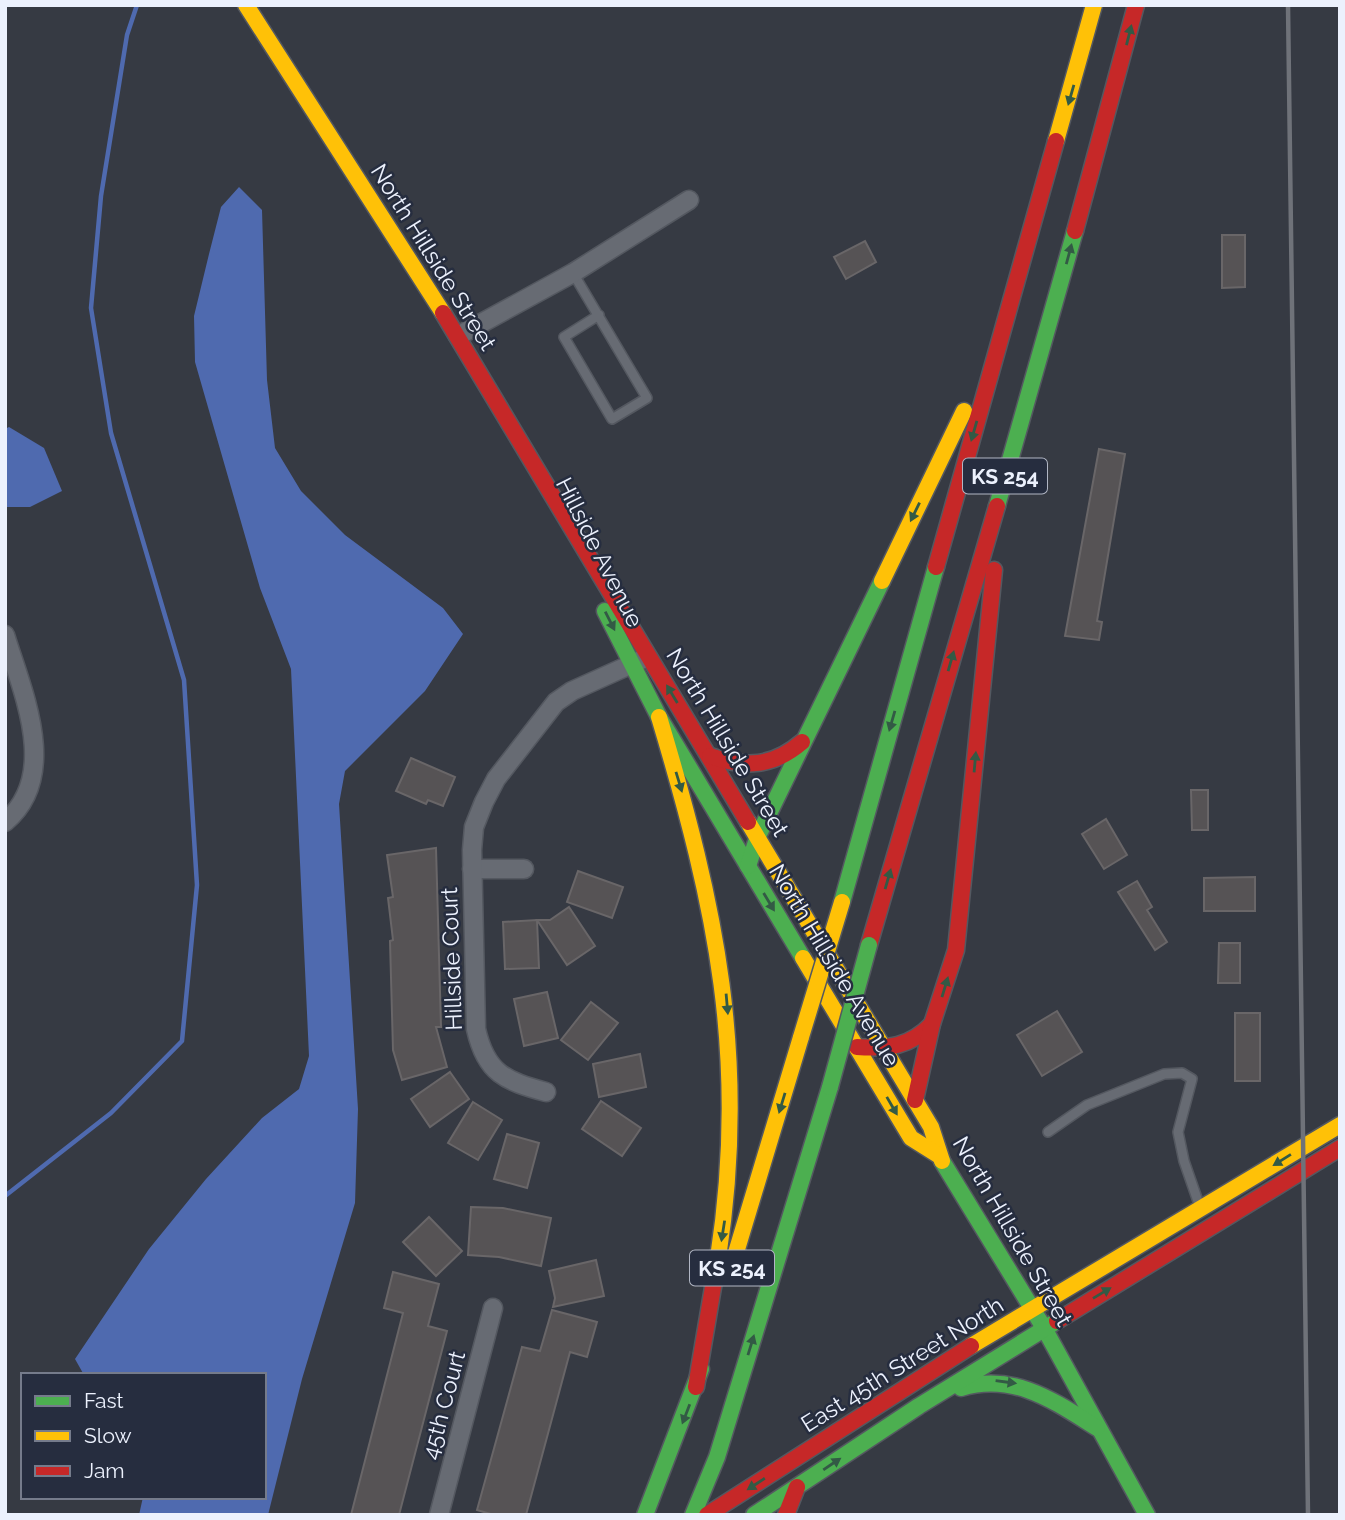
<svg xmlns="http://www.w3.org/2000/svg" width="1345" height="1520" font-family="Raleway,sans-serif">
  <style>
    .water { fill: #4f6aaf }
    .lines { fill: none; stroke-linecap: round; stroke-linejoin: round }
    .stream { stroke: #4f6aaf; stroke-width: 4.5 }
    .building { fill: #565355; stroke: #696668; stroke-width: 2 }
    .lane-casing { stroke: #545860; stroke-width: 12 }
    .street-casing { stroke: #545860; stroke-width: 21 }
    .fast-casing { stroke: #545860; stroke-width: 19 }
    .slow-casing { stroke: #545860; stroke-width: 19 }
    .jam-casing { stroke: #545860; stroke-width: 19 }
    .lane { stroke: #676b73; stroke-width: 9 }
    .street { stroke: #676b73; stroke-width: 18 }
    .fast { stroke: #4caf50; stroke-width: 16 }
    .slow { stroke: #ffc107; stroke-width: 16 }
    .jam { stroke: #c62828; stroke-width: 16 }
    .rail { stroke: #6f7279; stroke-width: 4.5 }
    .fast-bridge-casing { stroke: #545860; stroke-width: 19; stroke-linecap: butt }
    .slow-bridge-casing { stroke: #545860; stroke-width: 19; stroke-linecap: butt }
    .fast-bridge { stroke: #4caf50; stroke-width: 16 }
    .slow-bridge { stroke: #ffc107; stroke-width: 16 }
    .oneway { fill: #335a45 }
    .labels { text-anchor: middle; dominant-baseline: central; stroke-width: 5; stroke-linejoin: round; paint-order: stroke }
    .shield { fill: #262d3f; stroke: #b1b6c4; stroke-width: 2 }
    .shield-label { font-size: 21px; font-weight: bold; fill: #ecf1fd }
    .street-label { font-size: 23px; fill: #ecf1fd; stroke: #262d3f }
  </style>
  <rect width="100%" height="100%" fill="#363a43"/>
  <g class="water">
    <polygon points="239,187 262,210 267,380 275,448 301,491 345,535 443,608 463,634 425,691 345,771 339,804 358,1109 355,1203 302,1379 268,1515 139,1515 143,1497 264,1497 264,1375 84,1375 75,1359 149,1249 206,1179 262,1118 299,1089 309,1056 291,669 260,588 195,362 194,316 209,254 221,207"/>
    <polygon points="9,427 44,448 62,491 30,507 5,507 5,429"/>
  </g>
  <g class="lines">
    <polyline class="stream" points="5,1196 111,1113 182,1041 197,885 184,680 111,433 91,308 101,196 127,35 137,5"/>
  </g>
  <g class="building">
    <polygon points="1222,235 1245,235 1245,287 1222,288"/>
    <polygon points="865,241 876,262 846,279 834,257"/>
    <polygon points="1099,449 1125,454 1097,621 1102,622 1099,640 1065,636"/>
    <polygon points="411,758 455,777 443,806 428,800 426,804 396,791"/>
    <polygon points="1191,790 1208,790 1208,830 1192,830"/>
    <polygon points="1106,819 1127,855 1104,869 1082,834"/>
    <polygon points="436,848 441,1027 436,1027 447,1067 402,1080 393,1050 390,941 393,940 388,898 393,897 387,855"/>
    <polygon points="578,871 623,887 612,918 567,902"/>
    <polygon points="1255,877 1255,911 1204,911 1204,878"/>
    <polygon points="1137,881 1152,907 1147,910 1167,942 1155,950 1118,892"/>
    <polygon points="569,907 595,946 567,965 537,920 550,920"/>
    <polygon points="537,920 539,968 505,969 503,922"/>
    <polygon points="1219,943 1240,943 1240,983 1218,983"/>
    <polygon points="547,992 558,1038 524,1046 514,999"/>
    <polygon points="591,1002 618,1023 588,1060 561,1040"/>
    <polygon points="1057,1011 1082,1052 1042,1076 1017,1035"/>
    <rect x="1235" y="1013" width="25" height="68"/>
    <polygon points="640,1054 646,1087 599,1097 593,1064"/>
    <polygon points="450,1072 469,1099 430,1127 411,1099"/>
    <polygon points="601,1101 641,1128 622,1156 582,1129"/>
    <polygon points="473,1102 502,1120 478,1160 448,1143"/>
    <polygon points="507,1134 539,1143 527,1188 494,1179"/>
    <polygon points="471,1207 503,1208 551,1218 541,1266 499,1257 468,1255"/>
    <polygon points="429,1217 462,1251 436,1276 403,1242"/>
    <polygon points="596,1260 604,1296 553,1307 555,1298 549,1271"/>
    <polygon points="393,1272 439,1284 428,1326 447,1331 399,1515 351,1515 403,1313 384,1308"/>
    <polygon points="552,1310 597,1322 587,1357 570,1352 526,1515 494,1515 477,1510 522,1347 540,1351"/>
  </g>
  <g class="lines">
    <defs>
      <g id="lane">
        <polyline points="573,273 647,398 612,419 564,337 599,315"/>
        <polyline points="1048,1132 1087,1105 1164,1074 1182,1073 1192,1079 1178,1132 1184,1161 1200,1207"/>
      </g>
      <g id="street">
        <polyline points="458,336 573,273 689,200"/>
        <path d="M5,635C22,691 61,775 5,822"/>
        <polyline points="472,869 524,869"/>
        <path d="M546,1092C506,1081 486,1074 476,1029L472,850L474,827L484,802L496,779L556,702L572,691L643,659"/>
        <polyline points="439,1515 493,1308"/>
      </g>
      <g id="fast">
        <polyline points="997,506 1075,231"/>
        <polyline points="605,611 659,717 803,958"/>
        <polyline points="748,866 758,836 882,581"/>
        <polyline points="842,902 936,567"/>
        <polyline points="942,1161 1044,1328 1147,1515"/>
        <path d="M961,1388C1014,1372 1054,1401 1097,1428"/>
        <polyline points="645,1515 701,1369"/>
        <polyline points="693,1515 717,1457 830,1087"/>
        <polyline points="754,1515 919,1406 1057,1321"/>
      </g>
      <g id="slow">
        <polyline points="246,5 443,313"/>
        <polyline points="1056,141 1094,5"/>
        <polyline points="882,581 964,411"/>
        <path d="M659,717C716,907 749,1059 718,1258"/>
        <polyline points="748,822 931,1127 942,1161"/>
        <polyline points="803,958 911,1138 938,1155"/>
        <polyline points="735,1256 801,1037"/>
        <polyline points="971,1346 1340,1125"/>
      </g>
      <g id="jam">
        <polyline points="1075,231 1136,5"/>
        <polyline points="443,313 748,822"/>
        <polyline points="936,567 1056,141"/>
        <path d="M710,756C745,768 773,767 802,742"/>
        <polyline points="869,945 997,506"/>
        <path d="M857,1047C888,1049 910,1047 932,1024"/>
        <polyline points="915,1100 932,1024 956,950 994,570"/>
        <polyline points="1057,1321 1340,1148"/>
        <polyline points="696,1387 718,1258"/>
        <polyline points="707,1515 971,1346"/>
        <polyline points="786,1515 797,1487"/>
      </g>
    </defs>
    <use href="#lane" class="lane-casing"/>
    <use href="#street" class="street-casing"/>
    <use href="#fast" class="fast-casing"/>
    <use href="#slow" class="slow-casing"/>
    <use href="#jam" class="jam-casing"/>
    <use href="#lane" class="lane"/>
    <use href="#street" class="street"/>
    <use href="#fast" class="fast"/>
    <use href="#slow" class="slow"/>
    <use href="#jam" class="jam"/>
    <polyline class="rail" points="1288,5 1308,1515"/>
    <defs>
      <polyline id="fast-bridge" points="830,1087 869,945"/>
      <polyline id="slow-bridge" points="801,1037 842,902"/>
    </defs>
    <use href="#fast-bridge" class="fast-bridge-casing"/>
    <use href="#slow-bridge" class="slow-bridge-casing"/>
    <use href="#fast-bridge" class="fast-bridge"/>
    <use href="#slow-bridge" class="slow-bridge"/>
  </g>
  <defs><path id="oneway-solid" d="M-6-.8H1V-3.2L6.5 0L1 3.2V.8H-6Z" transform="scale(1.75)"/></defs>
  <g class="oneway">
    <use href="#oneway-solid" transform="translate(1129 35) rotate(-76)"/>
    <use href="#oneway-solid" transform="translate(1071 95) rotate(106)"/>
    <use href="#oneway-solid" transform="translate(1069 254) rotate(-75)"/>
    <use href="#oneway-solid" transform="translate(974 431) rotate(106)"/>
    <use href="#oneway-solid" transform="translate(915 512) rotate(116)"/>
    <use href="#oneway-solid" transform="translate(610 621) rotate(63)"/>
    <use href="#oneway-solid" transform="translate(951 661) rotate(-74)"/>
    <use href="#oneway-solid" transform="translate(672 694) rotate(-121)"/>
    <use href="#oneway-solid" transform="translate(892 721) rotate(106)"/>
    <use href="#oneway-solid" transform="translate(975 762) rotate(-85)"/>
    <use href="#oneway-solid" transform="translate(679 782) rotate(73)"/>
    <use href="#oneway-solid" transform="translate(888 879) rotate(-74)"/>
    <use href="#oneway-solid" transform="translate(769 902) rotate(59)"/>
    <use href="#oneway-solid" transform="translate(945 987) rotate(-73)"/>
    <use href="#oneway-solid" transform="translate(727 1004) rotate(85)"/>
    <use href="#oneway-solid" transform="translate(782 1103) rotate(107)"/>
    <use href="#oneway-solid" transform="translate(892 1106) rotate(60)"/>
    <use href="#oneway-solid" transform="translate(1282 1160) rotate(148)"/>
    <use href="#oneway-solid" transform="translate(723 1231) rotate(99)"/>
    <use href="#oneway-solid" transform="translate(1102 1293) rotate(-31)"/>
    <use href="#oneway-solid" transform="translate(751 1345) rotate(-73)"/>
    <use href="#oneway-solid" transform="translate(1006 1382) rotate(8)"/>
    <use href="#oneway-solid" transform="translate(686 1414) rotate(111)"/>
    <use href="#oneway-solid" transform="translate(832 1464) rotate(-34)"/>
    <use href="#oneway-solid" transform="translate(756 1484) rotate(147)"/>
  </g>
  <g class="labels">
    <g class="shield">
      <rect x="963" y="458.5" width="84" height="35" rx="5"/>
      <rect x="690" y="1250.5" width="84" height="35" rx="5"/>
    </g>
    <g class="shield-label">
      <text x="1005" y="476">KS 254</text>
      <text x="732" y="1268">KS 254</text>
    </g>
    <g class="street-label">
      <text transform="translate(434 257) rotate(58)">North Hillside Street</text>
      <text transform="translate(600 552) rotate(63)">Hillside Avenue</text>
      <text transform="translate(728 742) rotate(59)">North Hillside Street</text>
      <text transform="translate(451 959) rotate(-92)">Hillside Court</text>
      <text transform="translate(835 965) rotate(59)">North Hillside Avenue</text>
      <text transform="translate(1013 1231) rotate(60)">North Hillside Street</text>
      <text transform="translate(902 1364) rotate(-32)">East 45th Street North</text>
      <text transform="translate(443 1405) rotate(-75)">45th Court</text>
    </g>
  </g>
  <rect width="1345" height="1520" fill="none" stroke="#ecf1fd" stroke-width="14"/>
  <rect x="21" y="1373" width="245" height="126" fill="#262d3f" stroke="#757b8b" stroke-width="2"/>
  <rect x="35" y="1396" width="35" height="10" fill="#4caf50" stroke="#757b8b" stroke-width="2"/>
  <text x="84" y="1408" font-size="21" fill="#ecf1fd">Fast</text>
  <rect x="35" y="1431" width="35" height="10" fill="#ffc107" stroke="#757b8b" stroke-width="2"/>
  <text x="84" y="1443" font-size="21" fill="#ecf1fd">Slow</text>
  <rect x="35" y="1466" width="35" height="10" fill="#c62828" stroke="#757b8b" stroke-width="2"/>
  <text x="84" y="1478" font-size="21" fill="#ecf1fd">Jam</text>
</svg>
